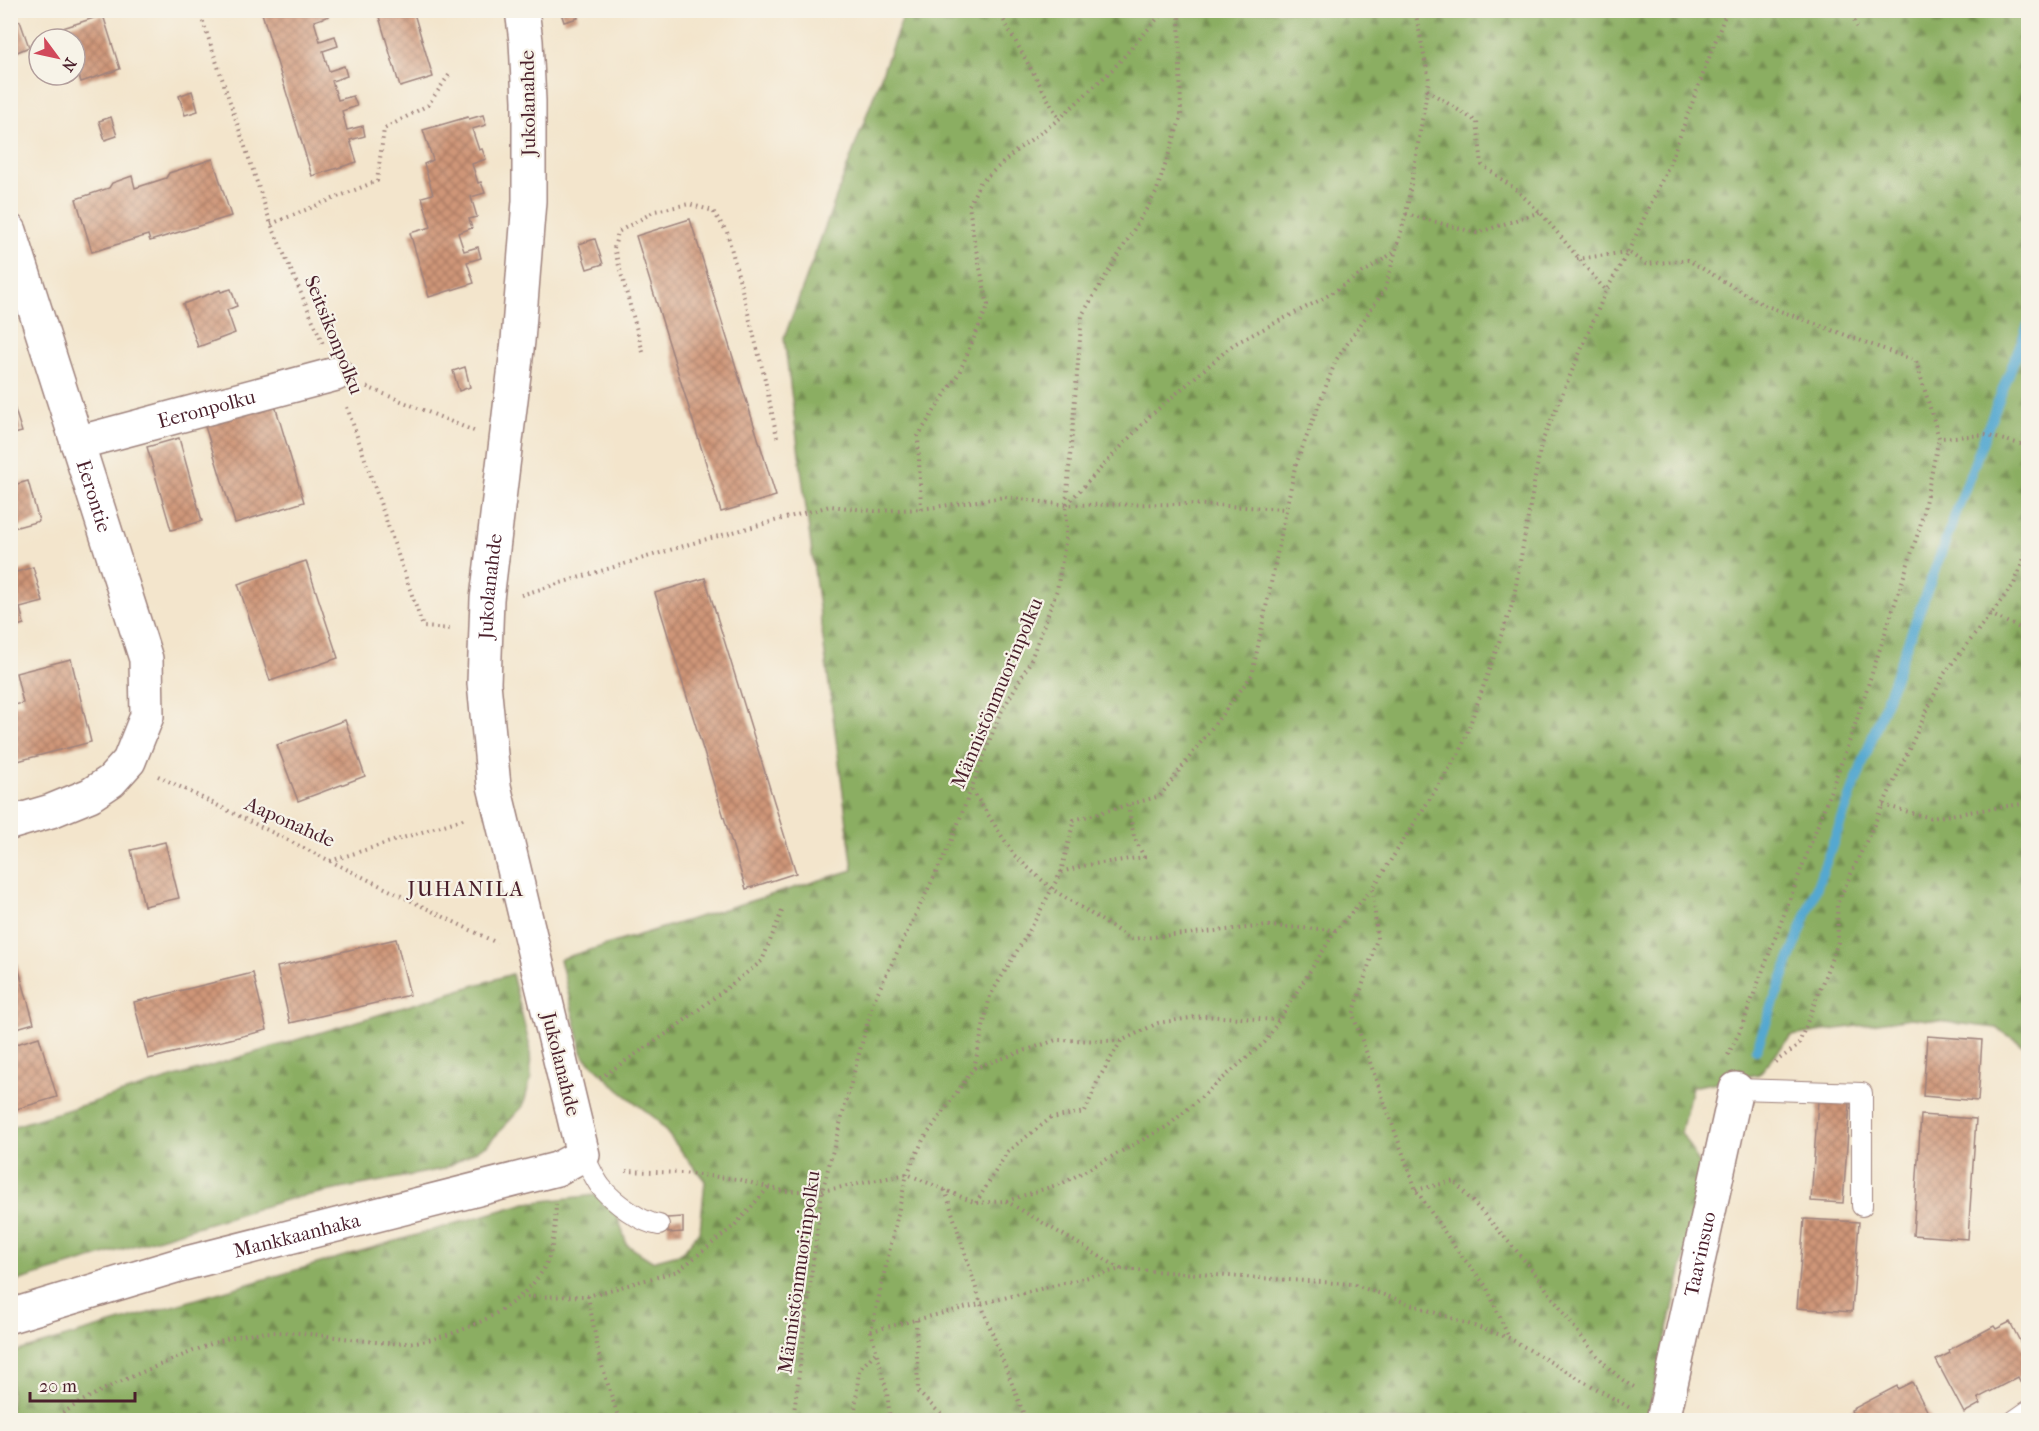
<svg xmlns="http://www.w3.org/2000/svg" width="2039" height="1431" font-family="'IM FELL French Canon',serif">
  <style>
    .forest { fill: url(#forest-firs); stroke: #6a6646; stroke-width: 1.5 }
    .lines { fill: none; stroke-linecap: round; stroke-linejoin: round }
    .stream { stroke: #55a8d0; stroke-width: 10 }
    .building { fill: url(#building-cross-hatch) }
    .lane-casing { stroke: #9e827c; stroke-width: 22 }
    .street-casing { stroke: #9e827c; stroke-width: 36 }
    .path { stroke: #9e827c; stroke-width: 4; stroke-dasharray: 1.5 4.5; stroke-linecap: butt }
    .lane { stroke: #fff; stroke-width: 20 }
    .street { stroke: #fff; stroke-width: 33 }
    .labels { text-anchor: middle; dominant-baseline: central; stroke-width: 4.5; stroke-linejoin: round; paint-order: stroke }
    .street-label { font-size: 20px; fill: #4a1f2b; stroke: #f7f3e8 }
    .neighbourhood-label { font-size: 21px; letter-spacing: 1.5px; fill: #4a1f2b; stroke: #f7f3e8 }
  </style>
  <defs>
    <pattern id="forest-firs" width="22" height="20" patternUnits="userSpaceOnUse" patternTransform="scale(1.5)"><rect width="22" height="20" fill="#8bae62"/><path d="M5 1l3.5 6h-7zM16 11l3.5 6h-7z" fill="#748d51"/></pattern>
    <pattern id="building-cross-hatch" width="8" height="8" patternUnits="userSpaceOnUse" patternTransform="scale(1.5)"><rect width="8" height="8" fill="#cf9678"/><path d="M0 0l8 8M0 8l8-8" fill="none" stroke="#aa7a63"/></pattern>
  </defs>
  <rect width="100%" height="100%" fill="#f7f3e8"/>
  <filter id="ink" filterUnits="userSpaceOnUse"><feTurbulence type="fractalNoise" baseFrequency=".0167" numOctaves="2"/><feDisplacementMap in="SourceGraphic" scale="12" xChannelSelector="R" yChannelSelector="G"/><feConvolveMatrix kernelMatrix="1 2 1 2 8 2 1 2 1" color-interpolation-filters="sRGB"/></filter>
  <filter id="wash" filterUnits="userSpaceOnUse"><feTurbulence type="fractalNoise" baseFrequency=".008" numOctaves="4" result="noise"/><feDisplacementMap in="SourceGraphic" scale="24" xChannelSelector="R" yChannelSelector="G"/><feGaussianBlur stdDeviation="1.35" result="paint"/><feColorMatrix in="noise" values="0 0 0 0 0 0 0 0 0 0 0 0 0 0 0 0 0 1.4 0 .05"/><feComposite in="paint" operator="in"/></filter>
  <g filter="url(#wash)">
    <rect width="100%" height="100%" fill="#f3e5cc"/>
    <g class="forest">
      <polygon points="905,11 2028,11 2028,1048 1997,1028 1911,1018 1791,1036 1759,1074 1692,1087 1681,1132 1704,1172 1647,1420 11,1420 11,1353 526,1203 595,1195 614,1205 627,1245 652,1261 682,1253 700,1230 705,1181 656,1119 619,1090 583,1055 560,959 853,870 784,338"/>
      <polygon points="512,974 530,1047 531,1078 523,1106 487,1145 443,1169 289,1199 11,1283 11,1127"/>
    </g>
    <g class="lines">
      <polyline class="stream" points="1756,1050 1985,435 2028,325"/>
    </g>
    <g id="blocks">
      <g class="building">
        <polygon points="261,10 327,10 329,16 314,21 320,41 335,36 338,46 323,51 329,71 344,66 347,76 332,81 338,100 353,96 357,106 342,111 347,130 363,126 365,136 350,140 357,162 312,176"/>
        <polygon points="377,10 413,10 433,77 400,87"/>
        <polygon points="560,10 576,10 578,18 564,22"/>
        <polygon points="103,15 120,69 81,82 75,63 75,39 67,39 63,28"/>
        <polygon points="20,21 29,47 15,53 10,41 10,24"/>
        <polygon points="192,91 198,111 185,115 179,96"/>
        <polygon points="483,115 486,125 472,129 479,150 482,149 486,159 472,164 478,183 481,182 485,193 471,197 477,217 469,219 472,228 458,233 464,251 478,247 481,258 467,262 474,283 429,297 410,233 431,227 422,197 433,194 424,164 433,160 423,130 468,117 469,119"/>
        <polygon points="111,117 117,136 105,140 99,121"/>
        <polygon points="213,159 231,216 150,241 148,235 92,252 76,199 109,188 112,183 132,176 135,188 166,178 169,173"/>
        <polygon points="690,219 776,496 721,512 636,236"/>
        <polygon points="595,239 603,264 587,269 579,244"/>
        <polygon points="231,289 237,306 227,310 235,333 198,347 183,304 220,290 221,292"/>
        <polygon points="465,367 470,387 459,391 453,371"/>
        <polygon points="10,394 22,432 10,435"/>
        <polygon points="274,402 304,502 235,523 204,423"/>
        <polygon points="179,438 202,521 171,530 147,447"/>
        <polygon points="28,481 39,521 10,529 10,486"/>
        <polygon points="306,561 338,658 270,681 238,584"/>
        <polygon points="33,567 43,602 20,608 24,624 10,628 10,574"/>
        <polygon points="705,578 796,873 746,889 655,593"/>
        <polygon points="71,659 91,742 10,763 10,706 23,703 16,673"/>
        <polygon points="345,720 365,776 298,801 277,745"/>
        <polygon points="165,842 179,898 144,906 131,850"/>
        <polygon points="10,939 34,1023 10,1030"/>
        <polygon points="396,939 410,995 290,1023 277,967"/>
        <polygon points="253,973 267,1030 148,1059 134,1002"/>
        <polygon points="1927,1036 1982,1040 1978,1101 1923,1096"/>
        <polygon points="39,1037 57,1097 10,1111 10,1046"/>
        <polygon points="1818,1101 1850,1103 1843,1203 1811,1201"/>
        <polygon points="1921,1115 1976,1119 1968,1239 1913,1235"/>
        <polygon points="683,1217 683,1232 668,1233 667,1218"/>
        <polygon points="1804,1219 1859,1222 1852,1312 1797,1308"/>
        <polygon points="2010,1322 2028,1357 2028,1379 2021,1383 2018,1377 1978,1398 1980,1404 1964,1413 1936,1360 1950,1353 1949,1350 1994,1326 1996,1329"/>
        <polygon points="1912,1382 1932,1420 1837,1420 1852,1413 1851,1410 1897,1386 1898,1389"/>
      </g>
    </g>
  </g>
  <g filter="url(#ink)">
    <use href="#blocks" fill-opacity="0" stroke="#9e827c" stroke-width="1.5"/>
    <g class="lines">
      <defs>
        <g id="lane">
          <polyline points="1736,1089 1862,1093 1862,1206"/>
          <path d="M583,1155C589,1165 594,1178 601,1187C613,1202 642,1223 659,1225"/>
          <polyline points="2015,1420 2028,1411"/>
        </g>
        <g id="street">
          <path id="s1" d="M10,231L146,659L147,716L129,761L111,781L90,795L51,811L10,823"/>
          <path id="s2" d="M77,443L336,374"/>
          <path id="s3" d="M10,1316L179,1265L557,1169L583,1155L494,786L484,683L487,599L518,341L529,201V101L526,41L522,10"/>
          <path id="s4" d="M1663,1420L1736,1089"/>
        </g>
      </defs>
      <use href="#lane" class="lane-casing"/>
      <use href="#street" class="street-casing"/>
      <g class="path">
        <polyline points="199,10 271,224 323,344"/>
        <polyline points="998,10 1059,119"/>
        <polyline points="1849,10 1857,27"/>
        <polyline points="1427,90 1477,122 1482,165 1514,188 1540,212 1606,291"/>
        <polyline points="1406,214 1477,233 1540,212"/>
        <polyline points="271,224 377,181 384,129 428,105 449,75"/>
        <polyline points="1577,259 1628,252 1646,264 1688,260 1764,305 1916,361 1939,438 1985,435 2028,446"/>
        <polyline points="643,352 614,248 618,232 655,211 689,204 713,211 727,232 764,375 777,437"/>
        <polyline points="367,387 474,431"/>
        <polyline points="347,407 423,627 453,629"/>
        <polyline points="1067,504 1150,416 1234,344 1324,298 1393,253"/>
        <polyline points="921,509 918,436 959,373 988,305 974,240 969,205 980,183 1017,150 1059,119 1113,69 1157,19 1168,10"/>
        <polyline points="521,595 700,541 830,506 875,511 921,509 1005,497 1066,505 1187,504 1286,509"/>
        <polyline points="1990,614 2028,632"/>
        <polyline points="158,776 330,861 466,818"/>
        <polyline points="972,790 1014,855 1052,889 1131,939 1268,926 1336,930"/>
        <polyline points="1883,805 1931,818 2021,804 2028,807"/>
        <polyline points="330,861 497,943"/>
        <polyline points="1061,872 1087,865 1144,857 1134,837 1128,805"/>
        <polyline points="1373,889 1377,939 1353,1015 1416,1190 1456,1249 1486,1286 1509,1338"/>
        <polyline points="1728,1055 1740,1031 1851,737 1920,527 1939,438"/>
        <polyline points="1775,1062 1798,1046 1838,942 1837,904 1944,674 2014,584 2028,548"/>
        <polyline points="974,1068 1056,1040 1120,1041"/>
        <polyline points="600,1078 672,1030 762,961 782,911"/>
        <polyline points="626,1171 682,1173 737,1179 783,1191 822,1191 907,1174 976,1203 1006,1201 1063,1183 1168,1126 1265,1042 1336,930 1373,888 1461,750 1513,602 1541,444 1606,291 1628,252 1669,165 1727,10"/>
        <polyline points="945,1190 981,1304 1026,1420"/>
        <path d="M1416,1190L1454,1181C1477,1207 1502,1233 1524,1260C1553,1294 1596,1368 1634,1387"/>
        <polyline points="1006,1201 1121,1269"/>
        <polyline points="976,1203 1008,1151 1051,1118 1085,1112 1098,1080 1121,1041 1158,1023 1203,1016 1278,1020"/>
        <polyline points="588,1296 599,1356 619,1420"/>
        <polyline points="521,1297 588,1296 678,1271 735,1225 769,1187"/>
        <polyline points="916,1320 918,1392 947,1420"/>
        <polyline points="871,1331 1121,1269 1352,1284 1509,1338 1630,1408"/>
        <path d="M53,1420C91,1392 135,1375 179,1357C203,1347 230,1335 257,1333C301,1329 344,1340 388,1343C439,1347 516,1314 543,1270C554,1253 555,1223 556,1204"/>
        <polyline points="793,1420 822,1191 873,1002 951,842 999,716 1030,662 1057,590 1066,537 1066,505 1082,315 1156,193 1181,117 1179,10"/>
        <polyline points="854,1420 859,1370 877,1351"/>
        <polyline points="890,1420 887,1392 871,1331 907,1174 923,1140 974,1068 990,996 1032,926 1061,872 1074,820 1160,796 1252,675 1295,467 1336,360 1385,289 1406,214 1429,80 1415,10"/>
      </g>
      <use href="#lane" class="lane"/>
      <use href="#street" class="street"/>
    </g>
  </g>
  <g class="labels">
    <g class="street-label">
      <text transform="translate(528 103) rotate(-91)">Jukolanahde</text>
      <text transform="translate(334 335) rotate(68)">Seitsikonpolku</text>
      <text stroke="none"><textPath href="#s2" startOffset="134">Eeronpolku</textPath></text>
      <text stroke="none"><textPath href="#s1" startOffset="278">Eerontie</textPath></text>
      <text stroke="none"><textPath href="#s3" startOffset="1176">Jukolanahde</textPath></text>
      <text transform="translate(997 693) rotate(-67)">Männistönmuorinpolku</text>
      <text transform="translate(290 822) rotate(24)">Aaponahde</text>
      <text transform="translate(561 1064) rotate(76)">Jukolanahde</text>
      <text stroke="none"><textPath href="#s3" startOffset="298">Mankkaanhaka</textPath></text>
      <text stroke="none"><textPath href="#s4" startOffset="170">Taavinsuo</textPath></text>
      <text transform="translate(799 1272) rotate(-82)">Männistönmuorinpolku</text>
    </g>
    <g class="neighbourhood-label">
      <text x="466" y="889">JUHANILA</text>
    </g>
  </g>
  <rect width="2039" height="1431" fill="none" stroke="#f7f3e8" stroke-width="36"/>
  <g transform="translate(57 57) rotate(123)"><circle r="28" fill="#f7f3e8" stroke="#b29e9c" stroke-width="1.5"/>
  <path d="M0-4.5L10 22L0 15L-10 22Z" fill="#d1495b"/>
  <text y="-9" font-size="16" font-weight="bold" text-anchor="middle" fill="#4a1f2b">N</text>
  </g>
  <path d="M30 1392v9h105v-9" fill="none" stroke="#4a1f2b" stroke-width="3"/>
  <text x="39" y="1392" font-size="18" fill="#4a1f2b" stroke="#f7f3e8" stroke-width="4.5" paint-order="stroke">20 m</text>
</svg>
